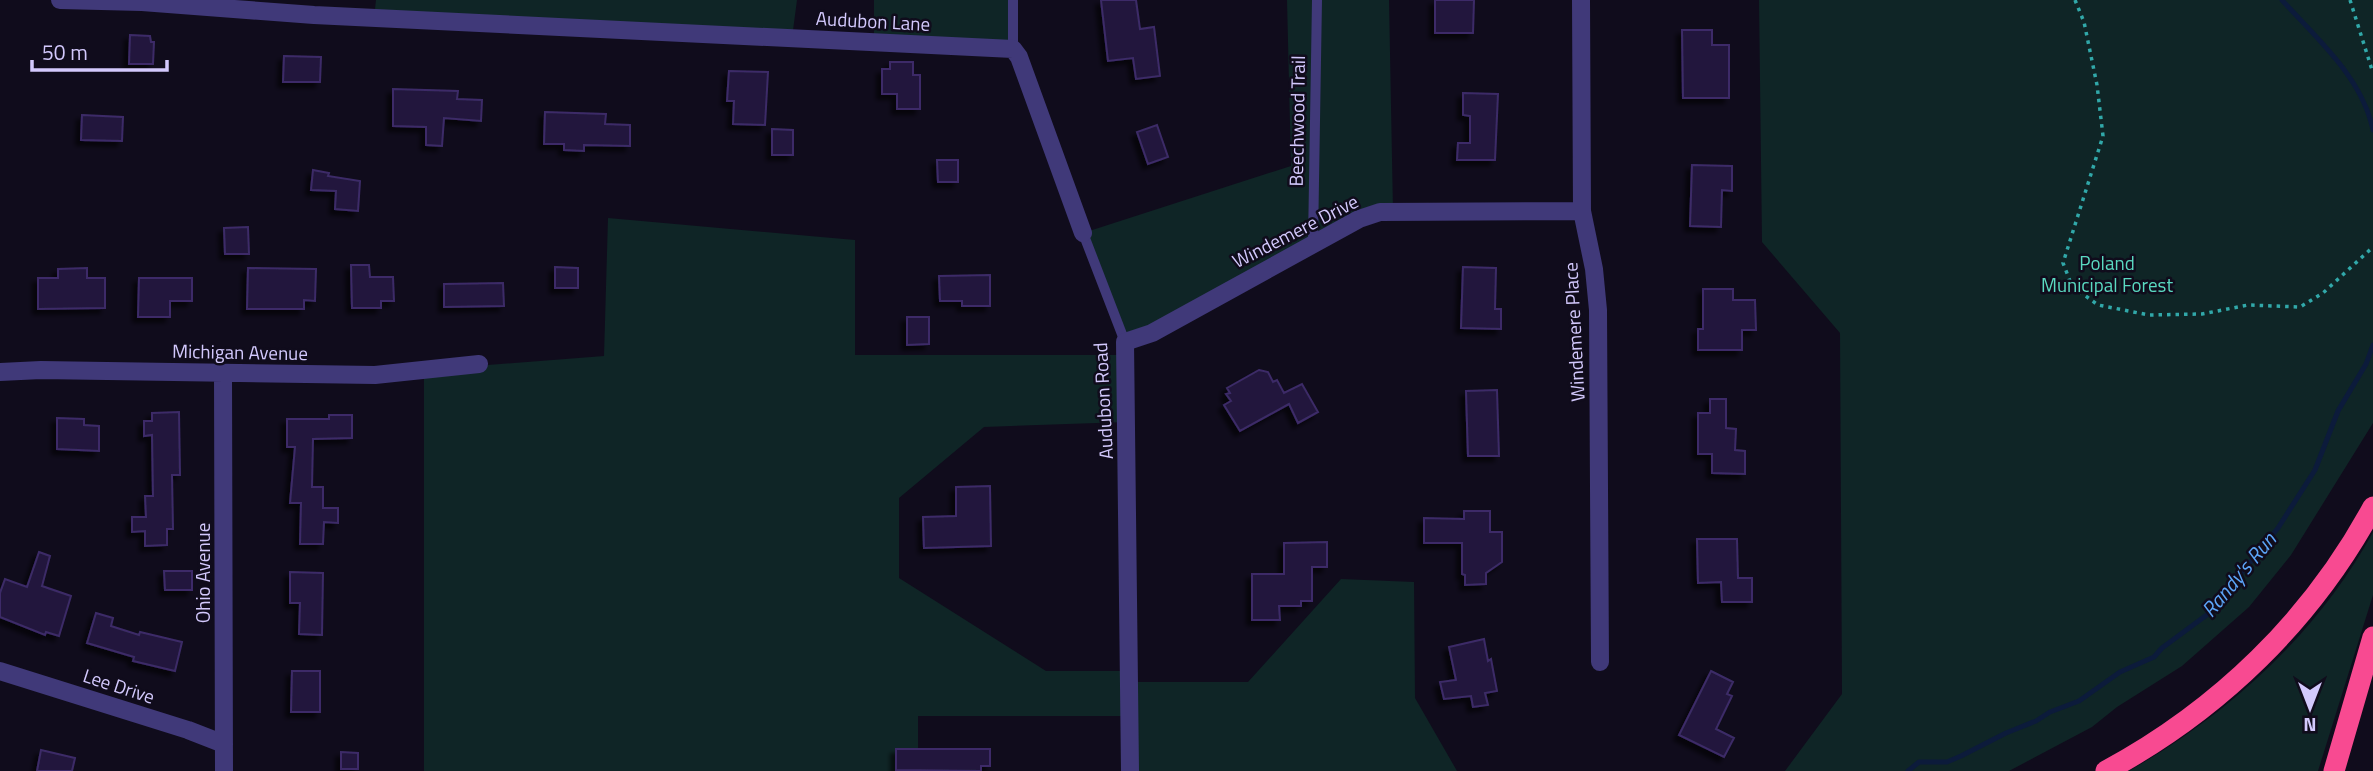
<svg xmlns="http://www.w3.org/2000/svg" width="2373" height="771" font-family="'Titillium Web',sans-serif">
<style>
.green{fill:#0f2526}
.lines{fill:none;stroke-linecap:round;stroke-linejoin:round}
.stream{stroke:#0c1b3b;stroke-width:5}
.building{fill:#22193c;stroke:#3c2c67;stroke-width:2;filter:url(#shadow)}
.path{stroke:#31a8a9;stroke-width:3.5;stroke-dasharray:3.5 5;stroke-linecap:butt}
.service{stroke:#403979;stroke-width:10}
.minor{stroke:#403979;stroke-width:18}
.motorway{stroke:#f84a91;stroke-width:21}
.labels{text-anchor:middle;stroke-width:5;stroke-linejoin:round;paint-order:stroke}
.street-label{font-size:19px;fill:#d3c9fd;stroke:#100c1c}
.park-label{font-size:19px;fill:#5ad9c1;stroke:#100c1c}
.water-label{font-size:21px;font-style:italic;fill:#5ca5f8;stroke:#100c1c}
</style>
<defs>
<filter id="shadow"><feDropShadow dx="-5" dy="5" stdDeviation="2" flood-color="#0009"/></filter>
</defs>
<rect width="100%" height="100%" fill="#100c1c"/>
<path class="green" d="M376 0H797L792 38 374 18Z
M874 0H1013V49L874 42Z
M1287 0H1389L1393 211 1125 342 1083 233 1291 166Z
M1759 0H2373V423L2291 555 2249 607 2182 666 2117 707 2092 727 2009 771H1785L1842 694 1840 333 1762 242Z
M608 218 855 240V355H1125L1126 422 984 427 899 498V578L1046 671H1129L1130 682H1248L1341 579 1414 582 1415 698 1457 771H1130L1129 716H918V771H424V370L604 356Z
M2373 532V595L2318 771H2129C2229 714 2318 633 2373 532Z"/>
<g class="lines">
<path class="stream" d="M2282 0C2317 39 2362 77 2373 130
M1908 771 1919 762H1947L1961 756 2006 733 2036 721 2050 712 2079 701 2120 672 2154 657 2162 648 2208 614 2278 528 2315 470 2338 411 2366 364 2373 345"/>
</g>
<path class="building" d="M1101 0H1136L1140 29 1154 27 1160 76 1136 79 1133 58 1108 61Z
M1435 0H1474L1473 33H1435Z
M1682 30H1712V45H1729V98H1683Z
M130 35 150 36 151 42H154L153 64H129Z
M284 56 321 57 320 82H283Z
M890 62H913V75H920V109H897V94H882V69H890Z
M729 71 768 72 765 125 733 124 734 101H727Z
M393 89 458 91 457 99 482 100 481 121 444 118 442 146 426 145V127L393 126Z
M1463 93 1498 94 1495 160H1457L1458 143H1470V116L1463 115Z
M545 112 606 114 605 124 630 125V146L584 145V151L564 150V144H544Z
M82 115 123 117 122 141 81 140Z
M1157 125 1168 157 1148 164 1137 132Z
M772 129 793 130V155H772Z
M937 160H958V182H938Z
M1692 165 1732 166V191L1722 190 1721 227 1690 226Z
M313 170 329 173 328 176 360 181 358 211 335 209 336 191 311 190Z
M248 227 249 254H225L224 228Z
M351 265H369L370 277H393L394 301H381V308H352Z
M555 267 578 268V288H555Z
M1463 267 1496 268 1495 309H1501V329L1461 328Z
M87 268V278H105V308L38 309V278H58V269Z
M248 268 316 269 315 301 304 300V309H247Z
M990 275V306H962V301H940L939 276Z
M139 278H192V301H170V317H138Z
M503 283 504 306 444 307V284Z
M1703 289H1733V300H1755L1756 330H1742V350H1698V329H1703Z
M907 317H929V344L907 345Z
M1259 370 1268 372 1273 382 1277 380 1284 393 1302 384 1318 412 1298 423 1289 404 1240 431 1224 405 1231 401 1226 394 1230 393 1227 388Z
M1497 390 1499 456H1468L1466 391Z
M1710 399H1726V428L1736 429 1735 450 1745 451V474L1712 473V454H1698V413H1710Z
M179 412 180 475H172L173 529H167V545L145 546V531L132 532V517H146L145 496H153L152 435 144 436V421H152V413Z
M329 415H352V438L313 439 312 487H323V508H338V523L324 522 323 544H300L301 503H290L295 447H287V419H329Z
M57 418 84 419V425L99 426V451L57 449Z
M990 486 991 546 924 548 923 517 956 516V487Z
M1464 511H1490V532H1502V562L1486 573V584L1465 585V575L1462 574V543H1424V518L1464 519Z
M1697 539H1737L1738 578H1752V602H1722L1721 582 1698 583Z
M1327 542V567H1312V601H1301V606H1279L1280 620H1252V574H1284V543Z
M39 552 50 556 42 586 71 596 59 636 46 632 45 635 0 617V593L5 579 27 587Z
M164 571H192V590H165Z
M290 572 323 573 322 635 299 634 300 603H290Z
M96 613 113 618 111 626 139 635 140 632 182 642 175 671 133 661 134 657 87 643Z
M1484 639 1488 661 1491 659 1497 691 1485 693 1488 705 1473 707 1471 696 1444 699 1440 682 1456 680 1449 647Z
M292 671H320V712H291Z
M1711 671 1733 682 1727 694 1732 696 1716 729 1734 738 1724 757 1679 735Z
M896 749H990V766H981V771L896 770Z
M41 750 75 758 72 771H37Z
M341 752 358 753V769H341Z"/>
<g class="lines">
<path class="path" d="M2075 0 2084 22 2097 85 2103 136 2063 263 2072 286 2098 305 2149 315 2202 314 2248 305 2300 307 2323 293 2373 247
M2350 0 2373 73"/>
<path class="service" d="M1013 0V49
M1083 233 1125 342
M1313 242 1317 0"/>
<path class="minor" d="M60 0 142 2 314 15 1013 49 1019 57 1083 233
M1581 0 1582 211 1594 269 1598 310 1600 662
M0 372 41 370 375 375 479 364
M223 374 224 771
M0 671 188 730 224 744
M1130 771 1125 342 1152 333 1359 219 1380 212 1582 211"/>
<path class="motorway" d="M2106 771C2219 710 2312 620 2373 507
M2334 771 2373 637"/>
</g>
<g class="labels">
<g class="street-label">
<text transform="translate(873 21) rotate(3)" y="7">Audubon Lane</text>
<text transform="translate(1297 121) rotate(-89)" y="7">Beechwood Trail</text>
<text transform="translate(1295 231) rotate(-27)" y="7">Windemere Drive</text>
<text transform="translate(1574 332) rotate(-93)" y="7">Windemere Place</text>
<text transform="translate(240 352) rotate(1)" y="7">Michigan Avenue</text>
<text transform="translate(1103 401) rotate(-93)" y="7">Audubon Road</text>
<text transform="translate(203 573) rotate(-90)" y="7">Ohio Avenue</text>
<text transform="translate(119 686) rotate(18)" y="7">Lee Drive</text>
</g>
<g class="park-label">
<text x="2107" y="270">Poland<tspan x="2107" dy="22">Municipal Forest</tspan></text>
</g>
<g class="water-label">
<text transform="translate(2239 575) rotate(-50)" y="7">Randy's Run</text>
</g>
</g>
<g transform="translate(2310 708) rotate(180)" stroke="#100c1c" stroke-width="5" paint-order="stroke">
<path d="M0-5L12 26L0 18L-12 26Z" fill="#d3c9fd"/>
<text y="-10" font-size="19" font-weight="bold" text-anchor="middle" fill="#d3c9fd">N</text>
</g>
<path d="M32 60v10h135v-10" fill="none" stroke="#d3c9fd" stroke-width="3.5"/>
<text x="42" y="60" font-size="21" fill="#d3c9fd" stroke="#100c1c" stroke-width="5" paint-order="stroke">50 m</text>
</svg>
